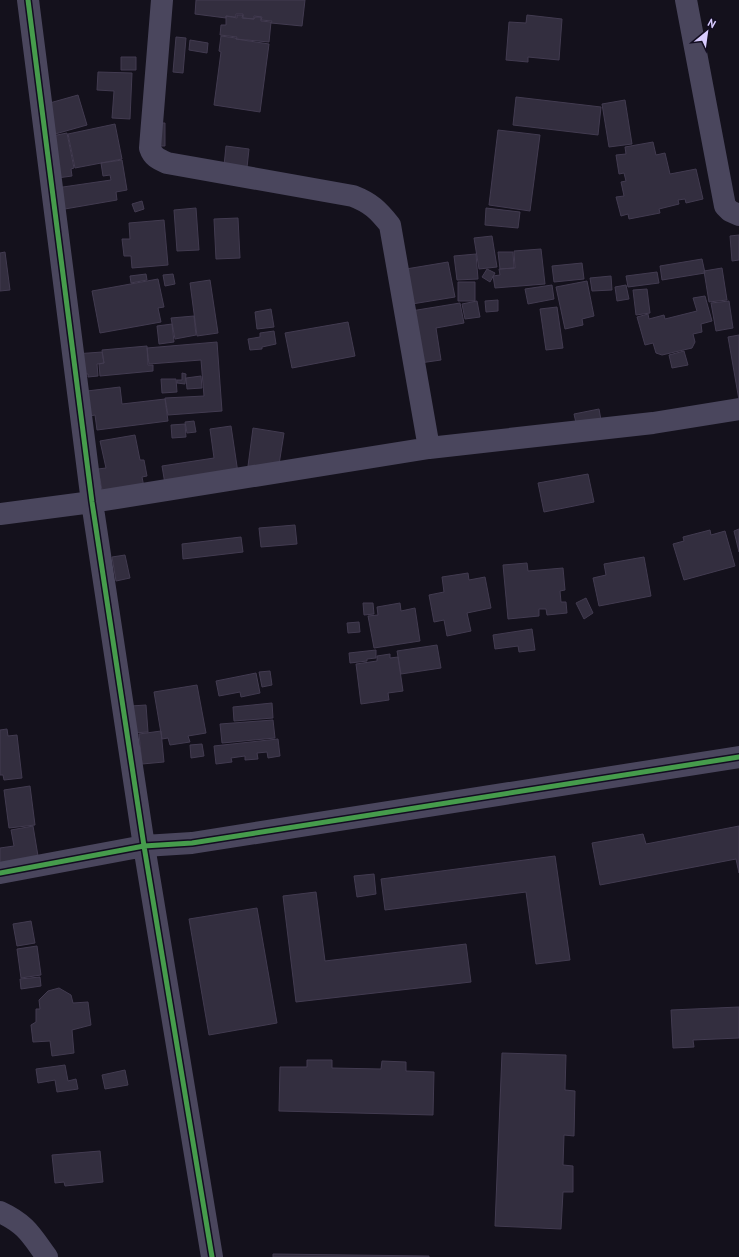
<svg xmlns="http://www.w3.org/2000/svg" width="739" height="1257" font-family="'PT Sans',sans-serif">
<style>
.building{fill:#332e3f;stroke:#423b50}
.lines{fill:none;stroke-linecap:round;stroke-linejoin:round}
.minor{stroke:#4a465d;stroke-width:22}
.cycleway-casing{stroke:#120d20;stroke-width:8}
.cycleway{stroke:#469c4c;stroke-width:5}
</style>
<rect width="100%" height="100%" fill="#14111c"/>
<path class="building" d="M196 0H305L302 26 271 23 272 21 261 20 262 17 254 16V19L243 18V14H236V17L226 16V18L195 14Z
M237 15H243L242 18 254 19 255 17H261V21L271 22 269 42 236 39 237 37 220 35 221 25H226V16L237 18Z
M527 15 562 19 559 60 528 57V62L506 60 509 22 526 23Z
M221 36 236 38V39L269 44 260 112 214 105 221 52 219 51Z
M176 37 186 38 183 73 173 72Z
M190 40 208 43 207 53 189 50Z
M121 57H136V70H121Z
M98 72 132 73 130 119 112 118 114 91 97 90Z
M78 95 87 125 48 136 39 106Z
M516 97 601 107 598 135 513 125Z
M625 100 632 144 609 147 602 104Z
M154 123H165V146H155Z
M115 124 122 159 75 168 68 134Z
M498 130 540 135 530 211 489 205Z
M67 133 74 168 71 169 72 176 50 179 42 138Z
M653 142 656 155 665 153 670 174 696 169 703 199 686 203 685 199 678 200 679 204 659 209 660 213 629 219 628 214 621 216 616 197 624 196 621 182 626 181 624 173 619 174 616 155 626 154 625 147Z
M226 146 249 149 245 186 224 166Z
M122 160 127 190 116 192 117 200 59 210 56 188 111 180 110 175 103 176 101 163Z
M142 201 144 209 135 212 132 204Z
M196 208 199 250 177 251 174 210Z
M486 208 520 212 518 228 485 225Z
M238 218 240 258 216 259 214 219Z
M164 220 168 265 132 268 131 256H124L122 239H130L129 223Z
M739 235V260L732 261 730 236Z
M492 236 497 267 479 269 474 238Z
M541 249 545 284 495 288 493 276 500 275 499 269 515 268 514 251Z
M5 252 10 290 0 291V253Z
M498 252H513L514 268 500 269Z
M476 254 478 279 457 280 454 256Z
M702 259 705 273 662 280 660 266Z
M448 262 455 297 412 304 406 269Z
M582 263 584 279 554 282 552 266Z
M722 268 727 300 709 302 704 271Z
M487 269 495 273 490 282 482 277Z
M657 272 659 283 628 287 626 276Z
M146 274 147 280 131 283 130 276Z
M173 274 175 284 165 286 163 275Z
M611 276 612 290 592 291 590 278Z
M158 279 164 307 158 308 161 322 100 333 92 291Z
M210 280 218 333 197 336 190 283Z
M587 281 594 316 582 319 583 325 565 329 556 287Z
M458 282H475V301H458Z
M552 285 554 299 528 304 525 289Z
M626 285 629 299 617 301 615 287Z
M647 289 650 313 636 315 633 290Z
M705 296 712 321 701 324 702 332 693 334 695 342 692 348 662 355 656 353 653 343 645 345 637 317 648 314 649 319 664 315 665 319 697 311 693 298Z
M498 300V311L486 312 485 301Z
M477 301 480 317 465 319 462 304Z
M729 301 733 328 716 331 711 303Z
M460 303 464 323 436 328 441 360 420 363 411 311Z
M557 307 563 348 546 350 540 309Z
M271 309 274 327 257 329 255 312Z
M194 316 196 335 175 339 171 318Z
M348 322 355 356 292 368 285 333Z
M172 324 174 342 159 344 157 326Z
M274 331 276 344 262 347V349L250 350 248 339 260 337V333Z
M739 335V400L728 337Z
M217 342 222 411 168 415 165 398 204 396 201 360 149 364 147 348Z
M147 346 148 365H153V371L100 376 99 364 104 363 102 350Z
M684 351 688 365 672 368 669 355Z
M102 352 104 363 97 364 98 376 88 377V374H82L75 354Z
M182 373 186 374 185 384 177 383V380H182Z
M201 376 202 388 187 389 186 378Z
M161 379H176L177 392 162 393Z
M120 387 122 404 165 399 168 421 97 430 95 415 90 416 87 391Z
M599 409 603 431 579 436 574 414Z
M194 421 196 432 187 433 185 422Z
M185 424 186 437 172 438 171 425Z
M231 426 238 473 165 484 162 466 214 458 210 429Z
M253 428 284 433 278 471 248 466Z
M135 435 140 460H144L147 476 142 477 144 487 103 495 98 469 106 468 100 441Z
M588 474 594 502 544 512 538 483Z
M295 525 297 544 261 547 259 528Z
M739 529V552L734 531Z
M710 530 711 535 725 531 735 566 684 580 673 544 684 541 683 537Z
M241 537 243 552 183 559 182 544Z
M125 555 130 578 116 581 112 557Z
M644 557 651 596 599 606 593 578 606 575 604 564Z
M527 563 528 571 563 568 565 590 560 591 561 602H566L567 613 547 615 546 609H539V616L508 619 503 565Z
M468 573 469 580 485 577 491 608 467 613 471 631 447 636 444 620 434 622 429 595 444 592 442 577Z
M586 598 593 613 584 619 576 603Z
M363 603H373L374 614 364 615Z
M400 603 401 611 415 608 420 641 374 648 368 616 378 615 377 607Z
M359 622 360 632 348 633 347 623Z
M532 629 535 650 519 652 518 646 495 649 493 635Z
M437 645 441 668 401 674 397 651Z
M376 650V658L367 659V661L350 663 349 653Z
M390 654V658L398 657 403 691 388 693 389 700 361 704 356 664 377 661V656Z
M270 671 272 685 262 687 259 672Z
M256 673 260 693 241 697 240 692 219 696 216 681Z
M197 685 206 733 188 736 190 742 170 745 168 738 162 739 154 692Z
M272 703 273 718 234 721 233 707Z
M146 705 148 732 132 733 131 706Z
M273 720 275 738 222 743 220 724Z
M7 729 8 736 17 735 22 778 4 780 3 775H0V730Z
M161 731 164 762 142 764 139 734Z
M278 739 280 756 268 758 267 752 257 753 258 759 245 760V756L231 758 232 762 216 764 214 746Z
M202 744 204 756 191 758 190 745Z
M30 786 35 825 9 828 4 790Z
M33 826 39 862 0 869V848L14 846 11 830Z
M739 826V873L736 859 600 885 592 843 643 834 646 844Z
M555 856 570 960 536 964 526 892 385 910 381 879Z
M374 874 376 894 357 897 354 876Z
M316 892 325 961 466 944 471 982 296 1002 283 896Z
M257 908 277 1023 209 1035 189 919Z
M31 921 35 943 17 946 13 924Z
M37 946 41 975 21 978 17 949Z
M40 977 41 986 21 989 20 979Z
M59 988 71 995 73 1003 88 1002 91 1025 72 1030 74 1053 52 1056 50 1041 33 1042 31 1025 36 1022V1009H40L39 1000 48 991Z
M739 1007V1038L693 1040 694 1047 673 1048 671 1010Z
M502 1053 566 1055 565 1090 575 1091 574 1136 564 1135 563 1165 573 1166V1192H563L561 1229 495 1226Z
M307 1060H332V1068L381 1069 382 1061 406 1062V1071L434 1072 433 1115 279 1111 280 1067H307Z
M65 1065 68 1081 76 1079 78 1089 57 1092 55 1080 38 1083 36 1069Z
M125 1070 128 1085 105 1089 102 1075Z
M100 1151 103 1182 65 1186 64 1182 55 1183 52 1155Z
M273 1254 429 1256V1257H273Z"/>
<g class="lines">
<path class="minor" d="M28 0 92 502 144 846 212 1257
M162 0 150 148C153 157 158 159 167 163L353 196C371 203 378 210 390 225L429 448
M686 0 725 206 730 211 739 215
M0 514 92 502 429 448 653 423 739 409
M0 873 144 846 192 843 739 757
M0 1212C26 1224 31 1235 47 1257"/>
<g class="cycleway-casing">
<path id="cycleway" d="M28 0 92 502 144 846 212 1257
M0 873 144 846 192 843 739 757"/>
</g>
<use href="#cycleway" class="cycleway"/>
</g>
<g transform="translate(707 32) rotate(29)" stroke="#120d20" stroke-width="3" paint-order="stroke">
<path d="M0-3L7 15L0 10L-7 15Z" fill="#d8ccff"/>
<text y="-6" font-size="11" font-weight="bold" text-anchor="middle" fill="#d8ccff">N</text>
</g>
</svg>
